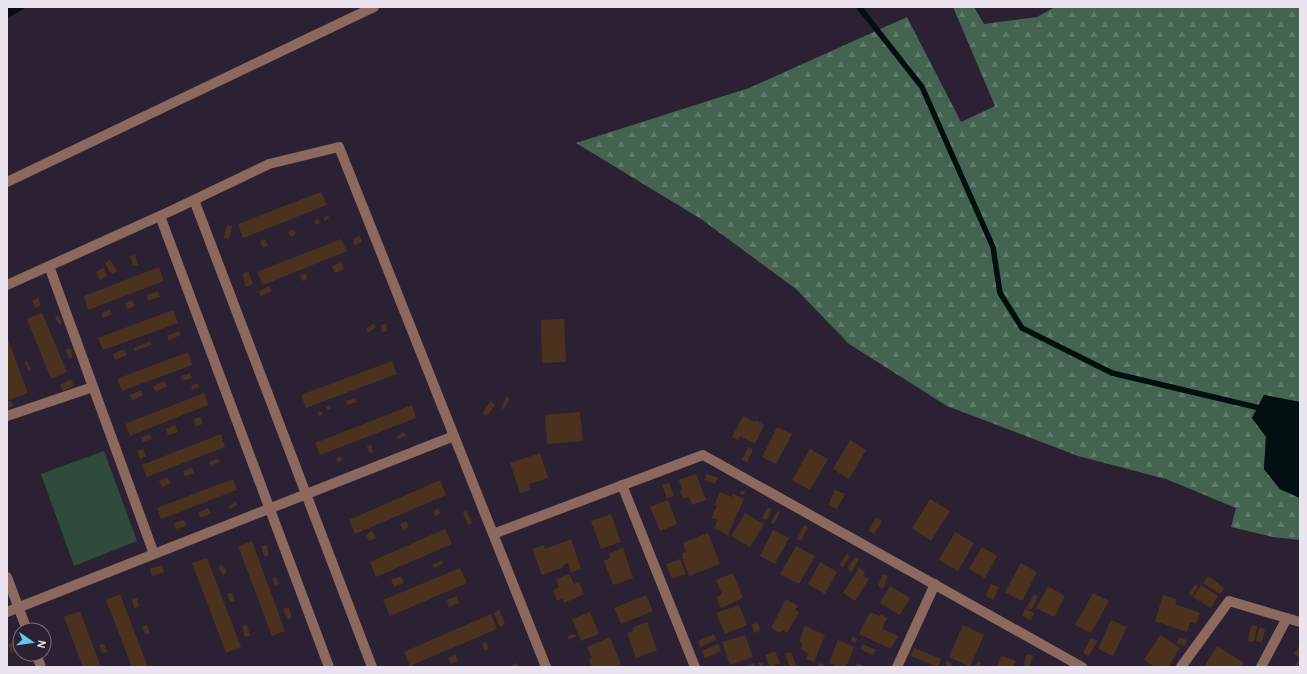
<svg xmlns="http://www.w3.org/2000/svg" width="1307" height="674" font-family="Overpass,sans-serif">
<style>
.green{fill:#2f4b3b}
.forest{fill:url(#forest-firs)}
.water{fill:#000f10}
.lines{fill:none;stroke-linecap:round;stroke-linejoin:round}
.stream{stroke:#000f10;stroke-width:5.5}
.building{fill:#4b321f}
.minor{stroke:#8c695f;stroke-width:10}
</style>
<defs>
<pattern id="forest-firs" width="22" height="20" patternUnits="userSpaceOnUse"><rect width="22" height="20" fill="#446451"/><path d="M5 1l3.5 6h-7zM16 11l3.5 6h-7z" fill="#5f7a6a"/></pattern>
</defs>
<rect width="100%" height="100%" fill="#2c2132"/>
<path class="green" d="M104 451 137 541 74 566 41 474Z"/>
<path class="forest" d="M953 7H974L984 24 1037 17 1055 7H1300V402L1264 395 1252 418 1266 436 1264 469 1280 489 1300 498V540L1273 537 1231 527 1236 508 1166 479 1078 456 947 406 849 344 796 289 701 219 576 143 749 88 907 17 961 122 995 106Z"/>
<path class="water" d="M7 7H27L7 18Z
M1264 395 1300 402V498L1280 489 1264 469 1266 437 1252 418Z"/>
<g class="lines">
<path class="stream" d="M859 7 922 87 993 247 1000 293 1022 328 1112 373 1264 409"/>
</g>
<path class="building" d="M321 192 327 205 243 238 238 224Z
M328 215 329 218 325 221 323 218Z
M318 219 320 223 316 225 314 222Z
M227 225 232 226 229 239 224 238Z
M293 229 296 234 291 237 288 232Z
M360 236 362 242 354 245 353 239Z
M265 239 268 246 263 248 260 241Z
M341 239 347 251 263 285 257 272Z
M135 255 138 265 133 266 130 256Z
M110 260 117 271 111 274 105 263Z
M341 262 344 269 335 273 332 266Z
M159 267 164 281 88 310 84 296Z
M103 268 107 276 100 280 96 272Z
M248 271 253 284 246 287 242 274Z
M306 273 307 279 302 281 300 275Z
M269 286 272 291 261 296 259 291Z
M158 291 160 297 148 301 147 295Z
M38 298 41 305 35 308 32 301Z
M132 300 135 306 127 309 125 303Z
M110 309 112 314 103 318 101 313Z
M173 310 178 323 103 350 98 338Z
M42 313 67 372 51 379 27 319Z
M58 315 62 323 59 325 55 317Z
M564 319 566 362 542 363 541 320Z
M373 324 376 327 368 333 366 329Z
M386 324 387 331 382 332 381 325Z
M179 331 181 335 169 340 167 336Z
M7 337 28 393 9 400 7 395Z
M150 341 152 345 135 351 134 348Z
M70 348 73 357 69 359 65 350Z
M124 349 127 355 115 360 113 354Z
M188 352 192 365 122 391 117 379Z
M27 361 31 370 28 371 25 362Z
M392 361 397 374 306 408 301 395Z
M190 373 192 378 182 381 181 376Z
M71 379 74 386 63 391 60 385Z
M164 381 167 386 156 392 153 387Z
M198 383 199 387 192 390 191 386Z
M141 390 143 395 132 401 130 395Z
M204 393 208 405 130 436 125 424Z
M507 396 510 398 504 409 501 408Z
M355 398 357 402 348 405 346 401Z
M11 401 13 406 7 408V402Z
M491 401 495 405 487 416 482 413Z
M330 405 331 408 327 410 326 407Z
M412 405 416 418 320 455 315 443Z
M321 411 323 414 319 416 317 413Z
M580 412 583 441 547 444 545 415Z
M743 416 755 422 756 420 764 425 755 444 740 436 738 440 732 437Z
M201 417 203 424 196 426 194 419Z
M175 425 178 432 168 435 166 429Z
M777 427 792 434 776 464 762 457Z
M404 432 406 436 398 439 397 436Z
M150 434 152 439 143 442 141 437Z
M221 434 225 447 147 477 142 465Z
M850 440 866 450 849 479 833 469Z
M371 445 373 452 369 453 367 446Z
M748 447 753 449 747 462 742 460Z
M143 449 146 457 140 459 137 451Z
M810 449 828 459 810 490 792 480Z
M540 453 548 478 529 484 531 490 520 493 510 463Z
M340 456 343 460 338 463 336 459Z
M218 458 220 462 211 466 209 462Z
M192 468 194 473 185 476 183 471Z
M696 474 706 500 692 505 689 497 683 499 680 491 682 490 679 480Z
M707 474 718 478 715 484 704 480Z
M167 477 171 483 162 487 159 481Z
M233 479 237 490 161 519 157 508Z
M440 480 446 495 355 534 349 520Z
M669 483 674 496 667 498 662 485Z
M741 490 745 491 744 495 740 494Z
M835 490 845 494 837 509 828 505Z
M720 492 732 497 733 494 744 499 728 535 714 528 718 520 711 518 717 506 714 505Z
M930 499 950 511 931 541 912 528Z
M668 500 677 524 660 531 650 507Z
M236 502 237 505 230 509 228 506Z
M768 507 772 509 767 520 762 518Z
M208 508 211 513 201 518 198 513Z
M438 508 440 513 435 516 433 511Z
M467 511 472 523 468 525 463 512Z
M777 511 780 512 774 524 771 523Z
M745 513 764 524 750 547 731 536Z
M611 514 621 542 601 549 591 521Z
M876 518 882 521 874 534 869 530Z
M184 520 186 526 176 529 174 523Z
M406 521 409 527 403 530 400 524Z
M804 525 808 527 801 541 797 539Z
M445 529 452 544 376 577 370 562Z
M773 530 789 538 775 564 760 556Z
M372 531 376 538 369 541 366 535Z
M955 532 974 543 958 571 939 560Z
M708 533 720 564 689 576 682 557 683 556 682 553 686 552 683 543Z
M571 539 581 569 571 572 568 563 563 565 564 567 542 575 532 549 544 545 545 549Z
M252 541 285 631 272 636 238 546Z
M266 545 269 555 264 557 261 546Z
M796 546 815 556 799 584 780 574Z
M982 547 997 556 985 578 969 569Z
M623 548 633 578 613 585 604 561 610 558 609 553Z
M847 554 850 556 843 567 839 565Z
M855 557 859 559 852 572 847 569Z
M207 558 241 647 226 653 192 563Z
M680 559 686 574 672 579 666 564Z
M442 560 443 564 434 568 432 565Z
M820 562 837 572 825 594 808 584Z
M1021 563 1037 572 1022 601 1005 592Z
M222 564 227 572 223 575 218 567Z
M162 565 164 572 152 576 150 569Z
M460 568 467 583 390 616 383 600Z
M859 568 865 572 863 576 869 579 855 601 843 593Z
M733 573 743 598 721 608 716 597 722 594 716 580Z
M569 574 574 584 579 582 584 594 564 603 563 598 557 601 553 590 559 587 556 579Z
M883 574 888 576 883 589 878 586Z
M401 576 404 583 394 587 391 580Z
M1208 576 1224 588 1220 594 1203 583Z
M276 577 279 584 275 586 272 579Z
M991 584 999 587 993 600 986 596Z
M1195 584 1198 587 1192 596 1189 594Z
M1201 585 1218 596 1211 608 1193 597Z
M890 586 910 598 900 615 880 603Z
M1048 586 1065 596 1054 617 1036 608Z
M232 593 235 601 230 602 227 594Z
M1093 593 1109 601 1091 633 1075 625Z
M120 594 148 667H132L106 600Z
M1034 594 1038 597 1031 610 1026 608Z
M646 595 653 611 621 624 614 608Z
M1163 595 1177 599 1175 604 1200 613 1196 624 1190 622 1187 632 1155 621Z
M457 596 459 603 449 607 447 600Z
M137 598 139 607 134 608 132 599Z
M786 599 798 606 795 610 799 612 787 633 782 630 780 633 771 628Z
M739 605 747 625 725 634 716 613Z
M289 607 292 618 287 620 283 609Z
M1025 609 1034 613 1031 620 1022 616Z
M499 610 505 624 500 627 494 613Z
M80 611 101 667H83L64 617Z
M590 612 599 634 581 641 572 619Z
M870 612 880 616 881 614 887 618 882 629 898 636 891 649 859 634Z
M491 614 497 629 410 666 404 652Z
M1111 620 1127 627 1113 656 1098 649Z
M647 622 657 650 636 658 627 633 633 631 632 628Z
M758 623 760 631 754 633 752 624Z
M147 625 150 633 145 635 142 627Z
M247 625 250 636 245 637 242 626Z
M963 625 984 635 970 667 949 657Z
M1251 625 1257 626 1254 642 1248 641Z
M805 626 825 635 814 662 806 659 809 653 800 649 803 643 799 641Z
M1259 628 1265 629 1262 643 1256 641Z
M575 634 576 637 568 639V636Z
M714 634 716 640 700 647 698 641Z
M745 635 753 657 730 665 722 642Z
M1160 635 1180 648 1168 667H1155L1144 660Z
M610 637 621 664 613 667H592L589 659 592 658 587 647Z
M852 637 857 638 856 643 851 641Z
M1179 637 1187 640 1185 646 1177 643Z
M1091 638 1097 641 1089 656 1083 653Z
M838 640 854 647 846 667H839L829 663Z
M14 642 17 651 11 653 8 644Z
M486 642 489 649 485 651 482 644Z
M104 644 107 652 102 653 99 645Z
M718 644 721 651 705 658 702 651Z
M863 644 876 650 873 655 860 649Z
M1300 644V667H1294L1300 658 1294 654Z
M1217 646 1244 663 1242 667H1204Z
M914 648 941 659 938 667 911 656Z
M775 651 780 663 770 667 765 655Z
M791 652 797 667H790L785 654Z
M455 654 458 661 451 664 448 658Z
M1027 654 1033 656 1029 667H1023Z
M1001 656 1016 661 1014 667H997Z
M946 661 952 663 951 667H945Z
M978 661 981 663 979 667H975Z
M762 662 764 667H760L758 663Z
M517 663 519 667H508Z
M754 663 755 667H744Z
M819 663 825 665 824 667H817Z
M857 663 866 667H855Z"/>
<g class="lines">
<path class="minor" d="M7 182 374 7
M194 200 372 667
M160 216 329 667
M49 266 154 554
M7 285 173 210 269 164 339 147 546 667
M7 416 93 387
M622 485 695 667
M493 534 703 455 1082 667
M7 577 27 630
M7 612 454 436
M36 654 41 667
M897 667 935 584
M1181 667 1229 601 1300 622
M1261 667 1287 618"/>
</g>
<rect width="1307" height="674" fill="none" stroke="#ebe3ef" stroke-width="16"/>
<g transform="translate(32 642) rotate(103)"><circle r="19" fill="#2c2132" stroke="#786f7e"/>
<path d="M0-3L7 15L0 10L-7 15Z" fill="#64c5ee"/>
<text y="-6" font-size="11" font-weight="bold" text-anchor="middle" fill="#ebe3ef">N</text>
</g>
</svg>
